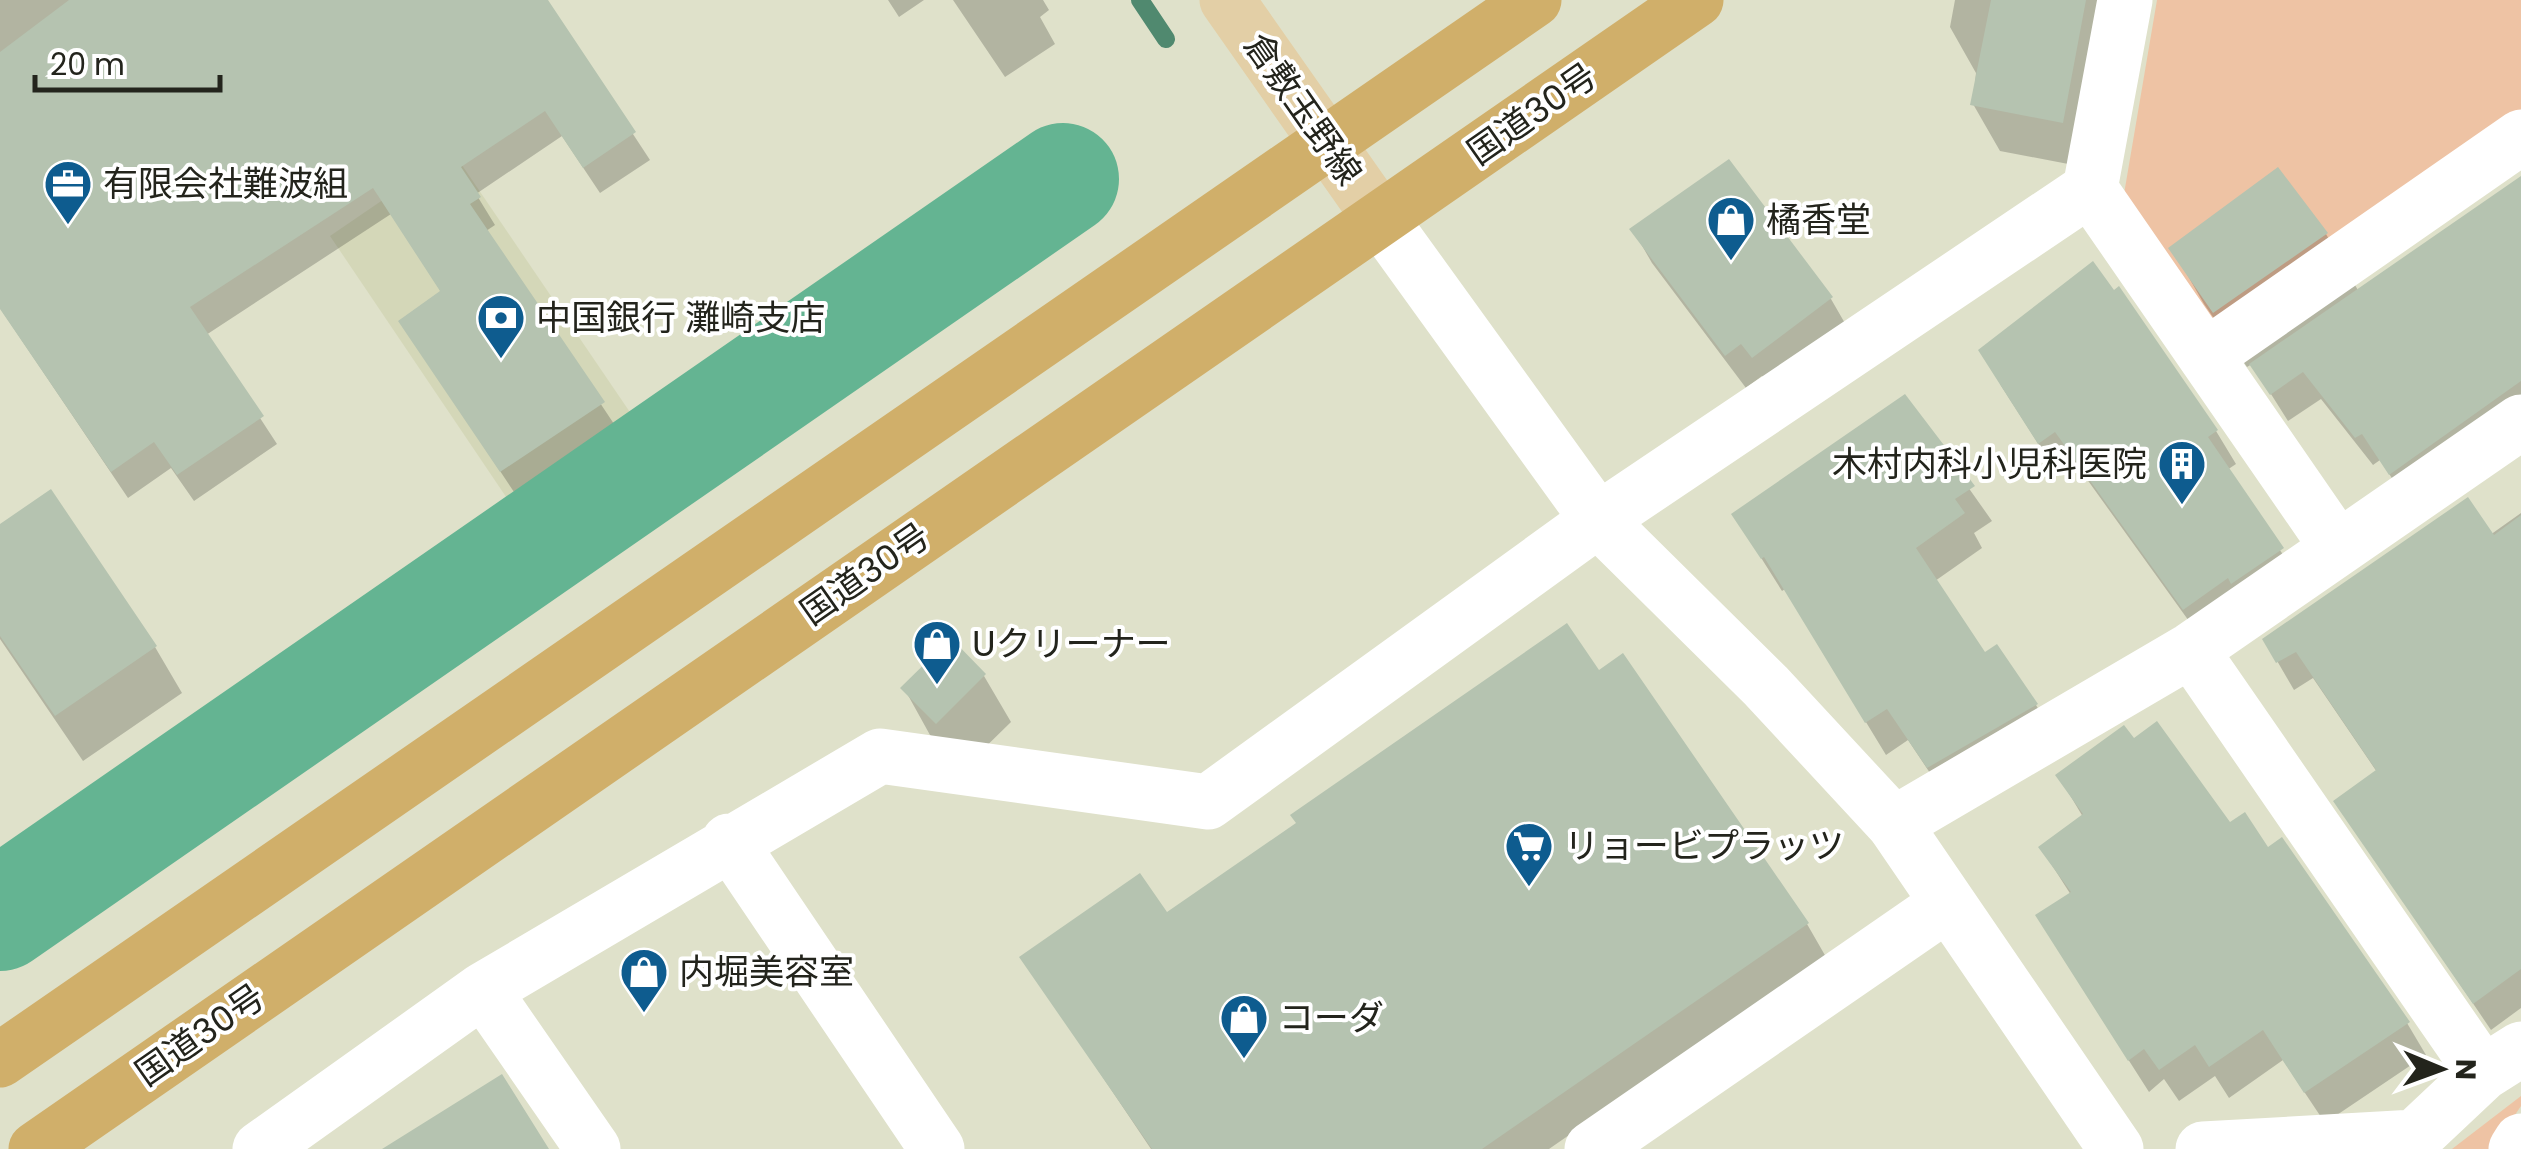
<svg xmlns="http://www.w3.org/2000/svg" width="2521" height="1149" font-family="Poppins,'Noto Sans JP',sans-serif">
<style>
.built{fill:#d4d7b8}
.green{fill:#eec3a4}
.shadow{fill:#0003}
.lines{fill:none;stroke-linecap:round;stroke-linejoin:round}
.stream{stroke:#50896f;stroke-width:18}
.river{stroke:#64b492;stroke-width:112}
.building{fill:#b5c3b0}
.street{stroke:#fff;stroke-width:55}
.secondary{stroke:#fff;stroke-width:55}
.primary{stroke:#e3cfa6;stroke-width:55}
.highway{stroke:#d0af6a;stroke-width:55}
.labels{text-anchor:middle;stroke-width:8;stroke-linejoin:round;paint-order:stroke}
.street-label{font-size:35px;fill:#23241c;stroke:#fff}
.poi-label{font-size:35px;fill:#23241c;stroke:#fff;text-anchor:start}
</style>
<rect width="100%" height="100%" fill="#dfe1ca"/>
<path class="built" d="M453 152 655 449 531 534 330 236Z"/>
<path class="green" d="M2157 0H2521V113L2211 329 2124 194Z
M2521 1096V1106L2492 1149H2452Z"/>
<path class="shadow" d="M0 0H545L650 160 600 193 562 136 476 194 495 225 486 231 618 430 518 498 401 322 442 293 391 214 206 335 277 444 194 501 171 468 128 498 0 308Z
M888 0H924L899 17Z
M953 0H1043L1049 10 1040 17 1055 44 1005 77Z
M1955 0H2121L2089 168 2000 151 1973 104 1976 73 1950 27Z
M2278 171 2326 234 2359 292 2521 182V421L2407 501 2380 460 2373 465 2321 399 2288 421 2252 364 2247 367 2204 304 2172 248Z
M1633 230 1831 299 1850 332 1773 390 1762 376 1746 388 1652 263Z
M2118 290 2216 431 2236 464 2227 470 2301 582 2204 642 2076 464 2059 476 2000 384Z
M1905 398 1992 521 1974 533 1982 548 1935 581 1985 655 2036 705 2055 738 1948 800 1908 740 1886 755 1785 589 1782 591 1734 515Z
M2521 513V1008L2491 1030 2336 801 2377 772 2313 678 2294 690 2265 640 2490 535Z
M0 527 155 647 182 693 83 761 0 639Z
M1598 674 1807 924 1826 957 1549 1149H1151L1022 957 1166 916Z
M984 676 1011 722 964 768 930 735 904 688Z
M2058 775 2229 825 2267 851 2407 1023 2426 1055 2325 1123 2283 1060 2229 1098 2215 1076 2179 1101 2164 1079 2149 1092 2057 948 2071 895 2041 848 2083 817Z"/>
<g class="lines">
<path class="stream" d="M1140 0 1166 39"/>
<path class="river" d="M0 915 1063 179"/>
</g>
<path class="building" d="M69 0H548L636 132 583 168 545 111 461 167 481 197 470 204 605 402 500 472 398 321 440 291 373 188 190 307 264 416 177 475 154 442 111 472 0 309V52Z
M1991 0H2086L2063 123 1970 105Z
M1729 159 1833 297 1752 358 1741 344 1725 356 1629 229Z
M2278 167 2328 233 2213 313 2168 248Z
M2521 176V381L2389 475 2362 434 2355 438 2303 372 2270 395 2249 364Z
M2093 261 2114 290 2119 286 2218 430 2208 437 2284 548 2231 584 2228 578 2183 610 2055 432 2038 444 1978 350Z
M1905 394 1975 486 1955 499 1965 513 1916 548 1985 652 1997 644 2038 704 1927 768 1887 709 1865 723 1764 557 1761 559 1731 514Z
M51 489 157 646 55 716 0 636V524Z
M2468 497 2494 535 2521 515V969L2473 1004 2333 801 2376 770 2296 652 2276 663 2262 639Z
M1567 623 1599 670 1623 653 1809 923 1482 1149H1152L1019 957 1140 873 1167 912 1296 823 1290 815Z
M951 638 986 674 936 724 900 688Z
M2157 721 2230 822 2245 812 2268 847 2282 837 2410 1022 2304 1093 2263 1030 2209 1067 2195 1045 2159 1070 2144 1049 2128 1061 2035 915 2071 892 2038 847 2083 814 2055 775 2124 725 2134 738Z
M502 1074 549 1149H382Z"/>
<g class="lines">
<path class="street" d="M2090 189 2338 548
M2206 356 2521 137
M2191 650 2483 1073
M1894 824 2191 650 2521 422
M729 841 937 1149
M483 990 593 1149
M260 1149 483 990 880 756 1208 802 1598 520 2090 189 2125 0
M1592 1149 1947 904
M2203 1149 2415 1137 2483 1073 2521 1049
M2516 1149 2521 1141"/>
<path class="secondary" d="M1380 218 1598 520 1766 686 1894 824 2116 1149"/>
<path class="primary" d="M1227 0 1380 218"/>
<path class="highway" d="M0 1060 1534 0
M36 1149 1696 0"/>
</g>
<defs>
<g id="office-pin" transform="scale(2.5)"><path d="M0 17L-7.5 6A9.5 9.5 0 1 1 7.5 6Z" fill="#0e5c8f" stroke="#fff"/><path d="M-6-3h4V-5.5h4V-3h4V5H-6ZM-1-4.5V-3h2v-1.5ZM-6 0V1H6V0Z" fill="#fff"/></g>
<g id="shop-pin" transform="scale(2.5)"><path d="M0 17L-7.5 6A9.5 9.5 0 1 1 7.5 6Z" fill="#0e5c8f" stroke="#fff"/><path d="M-5-2.5h2.3a2.7 3.5 0 0 1 5.4 0H5L5.5 6h-11ZM-1.5-2.5h3a1.5 2.3 0 0 0-3 0Z" fill="#fff"/></g>
<g id="bank-pin" transform="scale(2.5)"><path d="M0 17L-7.5 6A9.5 9.5 0 1 1 7.5 6Z" fill="#0e5c8f" stroke="#fff"/><path d="M-6-4H6V4H-6ZM0-2.3a2.3 2.3 0 1 0 0 4.6a2.3 2.3 0 1 0 0-4.6Z" fill="#fff"/></g>
<g id="building-pin" transform="scale(2.5)"><path d="M0 17L-7.5 6A9.5 9.5 0 1 1 7.5 6Z" fill="#0e5c8f" stroke="#fff"/><path d="M-4-6H4V6H1V3H-1V6H-4ZM-2.5-4.3h1.7v1.8h-1.7ZM.8-4.3h1.7v1.8H.8ZM-2.5-1h1.7V.8h-1.7ZM.8-1h1.7V.8H.8Z" fill="#fff"/></g>
<g id="supermarket-pin" transform="scale(2.5)"><path d="M0 17L-7.5 6A9.5 9.5 0 1 1 7.5 6Z" fill="#0e5c8f" stroke="#fff"/><path d="M-6-5.5h2.5l.6 2H6L4.5 2H-2.5L-4.4-4H-6ZM-1.5 3.2a1.3 1.3 0 1 0 .1 0ZM3 3.2a1.3 1.3 0 1 0 .1 0Z" fill="#fff"/></g>
</defs>
<g fill-rule="evenodd">
<use href="#office-pin" x="68" y="184"/>
<use href="#shop-pin" x="1731" y="220"/>
<use href="#bank-pin" x="501" y="318"/>
<use href="#building-pin" x="2182" y="464"/>
<use href="#shop-pin" x="937" y="644"/>
<use href="#supermarket-pin" x="1529" y="846"/>
<use href="#shop-pin" x="644" y="972"/>
<use href="#shop-pin" x="1244" y="1018"/>
</g>
<g class="labels">
<g class="street-label">
<text transform="translate(1303 109) rotate(55)" y="12">倉敷玉野線</text>
<text transform="translate(1532 114) rotate(-35)" y="12">国道30号</text>
<text transform="translate(865 574) rotate(-35)" y="12">国道30号</text>
<text transform="translate(200 1035) rotate(-35)" y="12">国道30号</text>
</g>
<g class="poi-label">
<text x="103" y="196">有限会社難波組</text>
<text x="1766" y="232">橘香堂</text>
<text x="536" y="330">中国銀行 灘崎支店</text>
<text x="2147" y="476" text-anchor="end">木村内科小児科医院</text>
<text x="972" y="656">Uクリーナー</text>
<text x="1564" y="858">リョービプラッツ</text>
<text x="679" y="984">内堀美容室</text>
<text x="1279" y="1030">コーダ</text>
</g>
</g>
<g transform="translate(2441 1069) rotate(91)" stroke="#ffffff" stroke-width="8" paint-order="stroke">
<path d="M0-8L18 38L0 25L-18 38Z" fill="#23241c"/>
<text y="-15" font-size="28" font-weight="bold" text-anchor="middle" fill="#23241c">N</text>
</g>
<path d="M35 75v15h185v-15" fill="none" stroke="#23241c" stroke-width="5"/>
<text x="50" y="75" font-size="30" fill="#23241c" stroke="#ffffff" stroke-width="8" paint-order="stroke">20 m</text>
</svg>
